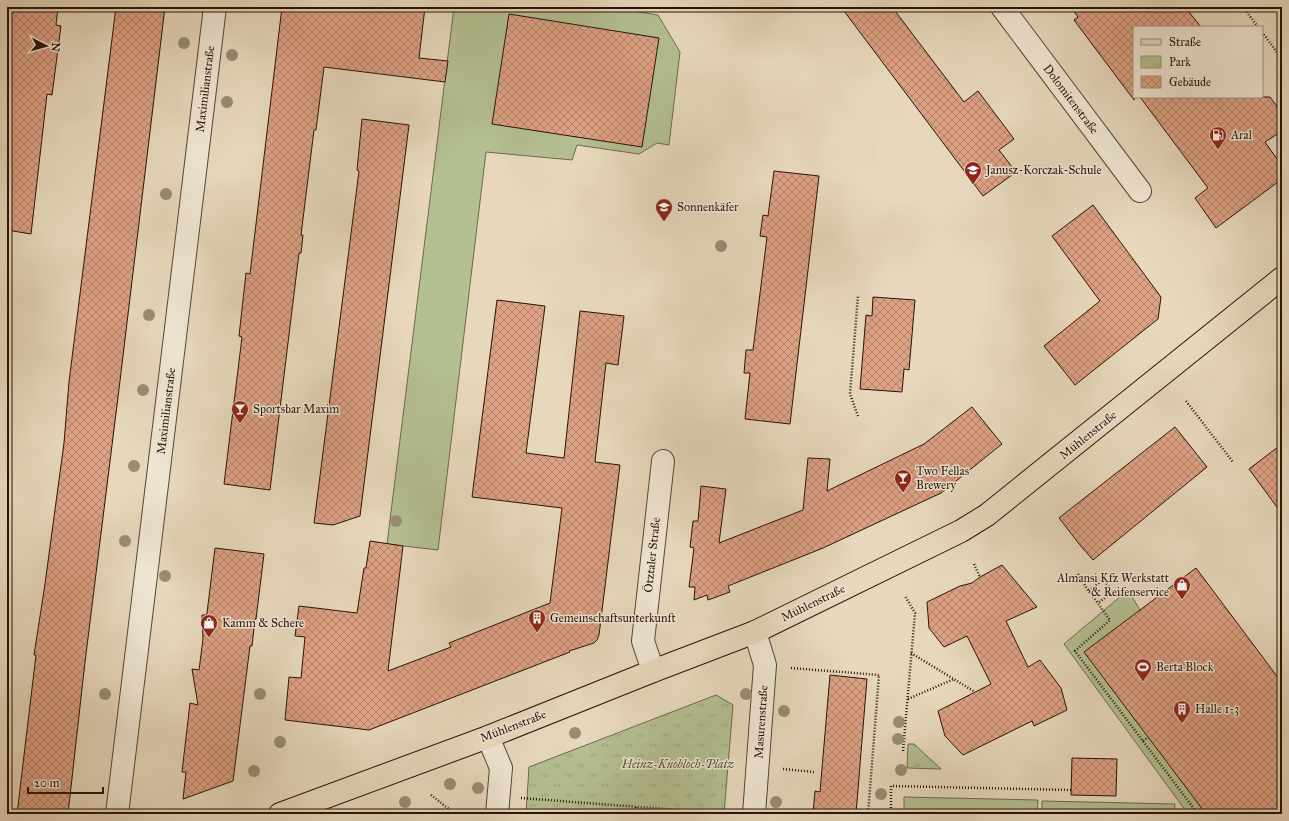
<svg xmlns="http://www.w3.org/2000/svg" width="1289" height="821" font-family="'IM FELL Great Primer',serif">
<style>
.park{fill:url(#park-tufts);stroke:#6e694c}
.garden{fill:#b4bf92;stroke:#6e694c}
.building{fill:url(#building-cross-hatch);stroke:#271307}
.lines{fill:none;stroke-linecap:round;stroke-linejoin:round}
.street-casing{stroke:#574434;stroke-width:24}
.primary-casing{stroke:#271307;stroke-width:24}
.path{stroke:#271307;stroke-width:2.5;stroke-dasharray:1 2;stroke-linecap:butt}
.street{stroke:#efe6d4;stroke-width:22}
.primary{stroke:#e7d8bd;stroke-width:22}
.tree{fill:#988d74}
.labels{text-anchor:middle;stroke-width:3;stroke-linejoin:round;paint-order:stroke}
.street-label{font-size:12px;fill:#271307;stroke:#efe6d4}
.poi-label{font-size:12px;fill:#271307;stroke:#efe6d4;text-anchor:start}
.park-label{font-size:12px;font-style:italic;fill:#584f38;stroke:#efe6d4}
</style>
<defs>
<pattern id="park-tufts" width="24" height="20" patternUnits="userSpaceOnUse"><rect width="24" height="20" fill="#b4bf92"/><path d="M3 7l-1-3M5 7V3M7 7l1-3M15 17l-1-3M17 17v-4M19 17l1-3" fill="none" stroke="#9ba37c"/></pattern>
<pattern id="building-cross-hatch" width="8" height="8" patternUnits="userSpaceOnUse"><rect width="8" height="8" fill="#dda184"/><path d="M0 0l8 8M0 8l8-8" fill="none" stroke="#b3826a"/></pattern>
</defs>
<rect width="100%" height="100%" fill="#e7d8bd"/>
<filter id="stains"><feTurbulence type="fractalNoise" baseFrequency=".005" numOctaves="4"/><feColorMatrix values="0 0 0 0 .2 0 0 0 0 .09 0 0 0 0 .02 0 0 0 .5 -.17"/></filter>
<radialGradient id="worn" r=".72"><stop offset=".6" stop-color="#630" stop-opacity="0"/><stop offset="1" stop-color="#630" stop-opacity=".3"/></radialGradient>
<path class="park" d="M716 695 733 705 724 814H526L529 767Z
M908 744H914L941 769 907 768Z"/>
<path class="garden" d="M454 7H607L658 15 680 52 669 145 657 143 639 154 577 145 572 160 486 152 438 550 387 544Z
M1128 590 1140 610 1282 814H1188L1064 644Z
M904 797 1038 800 1037 814H904Z
M1042 801 1175 804 1174 814H1042Z"/>
<path class="building" d="M11 7H58L56 25 61 26 52 95 47 94 31 234 7 230V38Z
M116 7H165L119 389 85 662 68 814H17L36 655H34L45 584 64 443 69 382 78 310Z
M282 7H425L419 58 448 61 445 82 324 67 316 130H314L301 235H303L301 253H299L270 490 224 484 242 337 239 336 246 273 250 274Z
M841 7H892L964 102 978 91 1014 139 999 150 1016 172 983 196Z
M1071 7H1185L1201 27H1134V100L1074 20 1078 17Z
M509 14 659 38 642 147 492 124Z
M1140 97H1270L1282 113V131L1265 142 1282 166V179L1216 228 1195 198 1208 188Z
M362 119 409 125 360 516 333 525 314 523 359 171 357 170Z
M774 171 819 176 790 424 745 419 750 373H744L746 350H753L767 237 760 236 763 215 768 216Z
M1093 205 1161 297 1158 319 1075 385 1044 346 1100 301 1052 236Z
M873 297 915 300 909 370 904 369 902 392 860 389 866 315 872 316Z
M497 300 545 306 526 453 564 458 580 311 624 316 618 365 606 363 595 462 620 465 599 635 597 640 594 643 569 651 570 652 369 730 285 720 289 677 301 678 305 637 295 636 299 606 357 613 364 568H366L370 541 403 546 388 671 451 647 449 643 550 603 562 508 472 497Z
M972 407 1002 444 941 493 823 548 728 586 730 592 708 600 707 595 694 600 695 587H689L694 548 690 547 693 521H698L701 486 726 489 719 543 803 510 808 458 830 459 827 491 924 444Z
M1175 427 1207 467 1093 560 1080 545 1059 518Z
M1282 444V514L1249 469Z
M215 548 264 554 256 619H255L252 646H250L233 781 183 799 186 772H182L190 703 198 705 192 669 199 670 203 639 202 615H206L207 613Z
M1002 565 1037 607 1006 621 1028 667 1040 660 1061 688 1067 710 1034 726 1032 721 963 755 945 736 938 711 991 684 967 636 944 647 929 628 927 602 960 586 972 583 980 577Z
M1196 568 1282 683V814H1206L1084 652Z
M830 675 867 679 856 814H813L815 791 820 792Z
M1072 758 1117 759 1116 796 1071 795Z"/>
<g class="lines">
<g class="street-casing">
<path id="street" d="M1002 7 1140 191
M653 671 643 641 663 461
M488 737 501 768 497 814
M117 814 215 7
M754 814 765 665 755 632"/>
</g>
<g class="primary-casing">
<path id="primary" d="M280 814 488 737 653 671 755 632 961 531 987 515 1282 278"/>
</g>
<path class="path" d="M1243 7 1258 27
M1262 32 1282 59
M1186 401 1233 462
M858 416 850 394 858 296
M974 564 980 577
M1078 574 1086 587 1110 620 1075 651 1198 814
M1089 591 1103 579 1113 592 1098 603
M911 653 975 692
M791 668 879 675 868 814
M908 699 954 679
M1143 741 1148 737
M903 751 915 613 905 596
M783 769 814 772
M431 795 455 814
M521 798 730 814
M635 814 636 807
M891 814V786L1071 790"/>
<use href="#street" class="street"/>
<use href="#primary" class="primary"/>
</g>
<g class="tree">
<circle cx="184" cy="43" r="6"/>
<circle cx="232" cy="55" r="6"/>
<circle cx="227" cy="102" r="6"/>
<circle cx="166" cy="194" r="6"/>
<circle cx="721" cy="246" r="6"/>
<circle cx="149" cy="315" r="6"/>
<circle cx="143" cy="390" r="6"/>
<circle cx="134" cy="466" r="6"/>
<circle cx="396" cy="521" r="6"/>
<circle cx="125" cy="541" r="6"/>
<circle cx="165" cy="576" r="6"/>
<circle cx="105" cy="694" r="6"/>
<circle cx="260" cy="694" r="6"/>
<circle cx="746" cy="694" r="6"/>
<circle cx="784" cy="711" r="6"/>
<circle cx="899" cy="722" r="6"/>
<circle cx="575" cy="733" r="6"/>
<circle cx="898" cy="739" r="6"/>
<circle cx="280" cy="742" r="6"/>
<circle cx="901" cy="770" r="6"/>
<circle cx="254" cy="771" r="6"/>
<circle cx="450" cy="784" r="6"/>
<circle cx="478" cy="788" r="6"/>
<circle cx="881" cy="794" r="6"/>
<circle cx="405" cy="802" r="6"/>
<circle cx="776" cy="802" r="6"/>
</g>
<defs>
<g id="fuel-pin" transform="scale(0.9)"><path d="M0 17L-7.5 6A9.5 9.5 0 1 1 7.5 6Z" fill="#8f2418" stroke="#efe6d4"/><path d="M-5.5-6h7V0h2V4h1.3V-2.5L3-4.5l.8-.8L6-3V5H2.5V1h-1V6h-7ZM-4.2-4.7v3.2H.2V-4.7Z" fill="#fff"/></g>
<g id="school-pin" transform="scale(0.9)"><path d="M0 17L-7.5 6A9.5 9.5 0 1 1 7.5 6Z" fill="#8f2418" stroke="#efe6d4"/><path d="M0-5L7-2L0 1L-7-2ZM-4 1L0 2.5L4 1V4Q0 6-4 4Z" fill="#fff"/></g>
<g id="bar-pin" transform="scale(0.9)"><path d="M0 17L-7.5 6A9.5 9.5 0 1 1 7.5 6Z" fill="#8f2418" stroke="#efe6d4"/><path d="M-6-5H6L.8 .8V4.5H3.5V6h-7V4.5H-.8V.8Z" fill="#fff"/></g>
<g id="shop-pin" transform="scale(0.9)"><path d="M0 17L-7.5 6A9.5 9.5 0 1 1 7.5 6Z" fill="#8f2418" stroke="#efe6d4"/><path d="M-5-2.5h2.3a2.7 3.5 0 0 1 5.4 0H5L5.5 6h-11ZM-1.5-2.5h3a1.5 2.3 0 0 0-3 0Z" fill="#fff"/></g>
<g id="building-pin" transform="scale(0.9)"><path d="M0 17L-7.5 6A9.5 9.5 0 1 1 7.5 6Z" fill="#8f2418" stroke="#efe6d4"/><path d="M-4-6H4V6H1V3H-1V6H-4ZM-2.5-4.3h1.7v1.8h-1.7ZM.8-4.3h1.7v1.8H.8ZM-2.5-1h1.7V.8h-1.7ZM.8-1h1.7V.8H.8Z" fill="#fff"/></g>
<g id="stadium-pin" transform="scale(0.9)"><path d="M0 17L-7.5 6A9.5 9.5 0 1 1 7.5 6Z" fill="#8f2418" stroke="#efe6d4"/><path d="M0-5a6.5 5 0 1 0 0 10a6.5 5 0 1 0 0-10ZM-3.5-1.8h7v3.6h-7Z" fill="#fff"/></g>
</defs>
<g fill-rule="evenodd">
<use href="#fuel-pin" x="1218" y="135"/>
<use href="#school-pin" x="973" y="170"/>
<use href="#school-pin" x="664" y="207"/>
<use href="#bar-pin" x="240" y="409"/>
<use href="#bar-pin" x="903" y="478"/>
<use href="#shop-pin" x="1182" y="585"/>
<use href="#building-pin" x="537" y="618"/>
<use href="#shop-pin" x="209" y="623"/>
<use href="#stadium-pin" x="1143" y="667"/>
<use href="#building-pin" x="1182" y="709"/>
</g>
<g class="labels">
<g class="street-label">
<text transform="translate(205 89) rotate(-83)" y="4">Maximilianstraße</text>
<text transform="translate(1071 99) rotate(53)" y="4">Dolomitenstraße</text>
<text transform="translate(166 411) rotate(-83)" y="4">Maximilianstraße</text>
<text transform="translate(1088 435) rotate(-39)" y="4">Mühlenstraße</text>
<text transform="translate(652 555) rotate(-84)" y="4">Ötztaler Straße</text>
<text transform="translate(813 603) rotate(-26)" y="4">Mühlenstraße</text>
<text transform="translate(761 722) rotate(-86)" y="4">Masurenstraße</text>
<text transform="translate(513 726) rotate(-21)" y="4">Mühlenstraße</text>
</g>
<g class="poi-label">
<text x="1231" y="139">Aral</text>
<text x="986" y="174">Janusz-Korczak-Schule</text>
<text x="677" y="211">Sonnenkäfer</text>
<text x="253" y="413">Sportsbar Maxim</text>
<text x="916" y="475">Two Fellas<tspan x="916" dy="14">Brewery</tspan></text>
<text x="1169" y="582" text-anchor="end">Almansi Kfz Werkstatt<tspan x="1169" dy="14">&amp; Reifenservice</tspan></text>
<text x="550" y="622">Gemeinschaftsunterkunft</text>
<text x="222" y="627">Kamm &amp; Schere</text>
<text x="1156" y="671">Berta Block</text>
<text x="1195" y="713">Halle 1-3</text>
</g>
<g class="park-label">
<text x="678" y="768">Heinz-Knobloch-Platz</text>
</g>
</g>
<rect width="1289" height="821" fill="none" stroke="#e7d8bd" stroke-width="24"/>
<rect x="8" y="8" width="1273" height="805" fill="none" stroke="#271307" stroke-width="2"/>
<rect x="12" y="12" width="1265" height="797" fill="none" stroke="#271307"/>
<rect x="1133" y="26" width="130" height="72" fill="#efe6d4" stroke="#9f9282"/>
<rect x="1141" y="39" width="20" height="6" fill="#e7d8bd" stroke="#9f9282"/>
<text x="1169" y="46" font-size="12" fill="#271307">Straße</text>
<rect x="1141" y="56" width="20" height="12" fill="url(#park-tufts)" stroke="#9f9282"/>
<text x="1169" y="66" font-size="12" fill="#271307">Park</text>
<rect x="1141" y="76" width="20" height="12" fill="url(#building-cross-hatch)" stroke="#9f9282"/>
<text x="1169" y="86" font-size="12" fill="#271307">Gebäude</text>
<g transform="translate(46 46) rotate(96)" stroke="#efe6d4" stroke-width="3" paint-order="stroke">
<path d="M0-3L7 15L0 10L-7 15Z" fill="#271307"/>
<text y="-6" font-size="11" font-weight="bold" text-anchor="middle" fill="#271307">N</text>
</g>
<path d="M28 787v6h75v-6" fill="none" stroke="#271307" stroke-width="2"/>
<text x="34" y="787" font-size="12" fill="#271307" stroke="#efe6d4" stroke-width="3" paint-order="stroke">20 m</text>
<rect width="100%" height="100%" filter="url(#stains)"/>
<rect width="100%" height="100%" fill="url(#worn)"/>
</svg>
